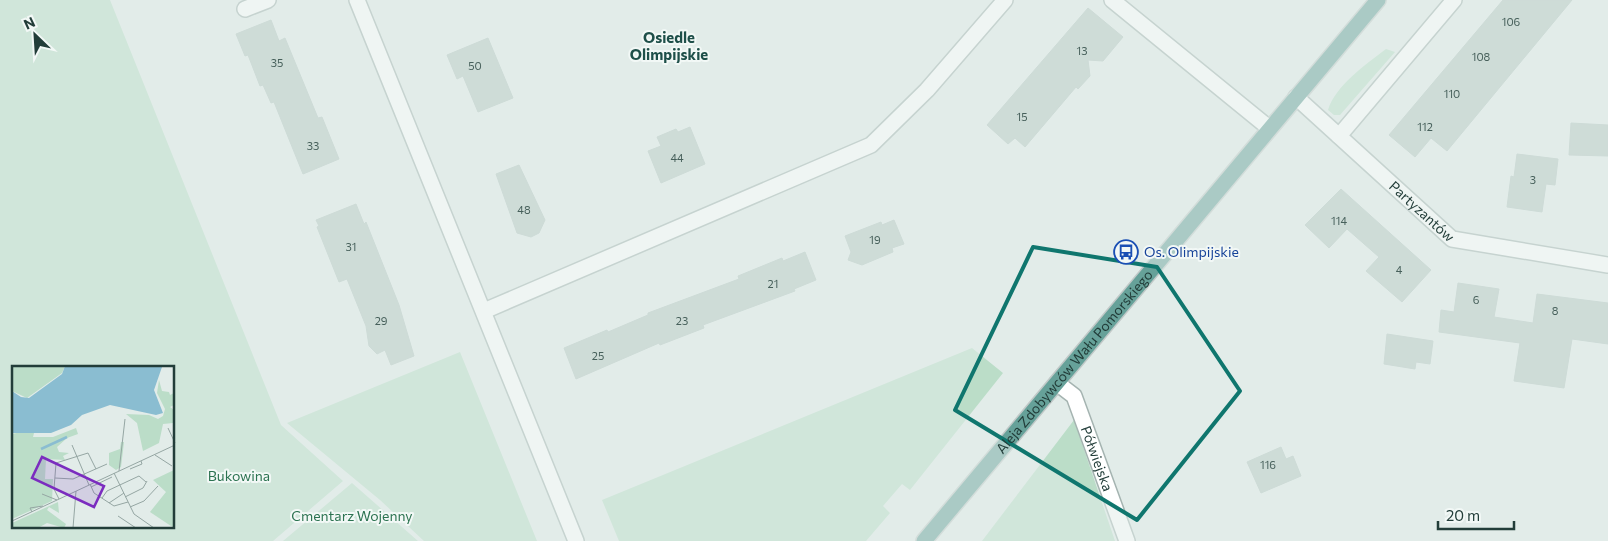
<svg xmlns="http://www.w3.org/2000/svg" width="1608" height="541" font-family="Commissioner,sans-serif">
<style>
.green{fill:#bbddc8;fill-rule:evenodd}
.building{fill:#b7c7c2;stroke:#b4c5c0}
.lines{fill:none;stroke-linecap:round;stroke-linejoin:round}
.minor-casing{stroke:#a5b4b1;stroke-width:18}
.primary-casing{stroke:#c1c9c8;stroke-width:18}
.minor{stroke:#fff;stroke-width:15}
.primary{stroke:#66a199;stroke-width:15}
.marked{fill:none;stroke:#0f766e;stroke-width:4;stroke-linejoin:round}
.labels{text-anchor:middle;stroke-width:4;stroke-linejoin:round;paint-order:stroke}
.number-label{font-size:11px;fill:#47605b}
.street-label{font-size:14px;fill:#223d39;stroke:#f2f8f6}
.transit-label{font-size:14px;fill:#164399;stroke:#f2f8f6;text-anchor:start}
.park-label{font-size:14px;fill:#2c7351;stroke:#f2f8f6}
.neighbourhood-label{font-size:15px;font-weight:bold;fill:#1e4f49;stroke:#f2f8f6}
.inset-river{fill:none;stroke:#8abdd1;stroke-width:2.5}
.inset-road{fill:none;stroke:#95a6a3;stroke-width:1}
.view{fill:#7b2cbf;fill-opacity:0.15;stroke:#7b2cbf;stroke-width:2.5}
.inset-edge{fill:none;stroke:#223d39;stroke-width:2.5}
</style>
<rect width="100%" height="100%" fill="#e2ece9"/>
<path class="green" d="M0 0H110L281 425 343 481 273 541H0ZM14 367H174V527H14Z
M1386 49 1395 52 1340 115H1334L1328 110C1336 85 1365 65 1386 49Z
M972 348 1003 373 910 490 902 484 883 506 890 513 866 541H619L602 500Z
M460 352 537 541H424L380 500 287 423Z
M1074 420 1115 541H982Z
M352 483 418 541H283Z"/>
<path class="building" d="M1503 0H1572L1447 151 1431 138 1415 157 1389 135Z
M1088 8 1123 37 1103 61 1088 60 1090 76 1078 89 1076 87 1025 147 1015 138 1008 144 987 125Z
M271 20 279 41 285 38 318 118 322 117 339 159 303 174 274 102 271 103 263 85 260 86 248 55 245 56 236 34Z
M488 38 513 98 478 112 463 76 457 79 447 55Z
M1571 123 1608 125V156L1569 155Z
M690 127 705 164 661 183 648 151 661 146 657 137 676 129 678 132Z
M1517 154 1558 159 1555 185 1546 184 1542 212 1507 207 1511 176 1514 177Z
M519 165 545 220 539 233 531 237 517 233 496 174Z
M1341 189 1431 270 1402 302 1366 271 1379 257 1347 229 1329 248 1305 225Z
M356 204 364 224 366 222 399 305 414 356 391 365 385 350 377 354 369 346 366 326 347 279 339 282 317 227 319 226 316 220Z
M894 220 904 244 892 248 893 252 862 265 848 260 851 252 845 236 881 222 882 225Z
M805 252 816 280 794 289 795 291 703 325 704 328 660 345 659 343 576 379 564 348 607 330 608 332 648 315V313L739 279 738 276 782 258 783 261Z
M1458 283 1499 289 1494 317 1533 323 1537 294 1608 303V344L1572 339 1564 388 1514 381 1520 343 1439 332 1441 310 1454 312Z
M1387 334 1433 341 1430 364 1416 362 1415 369 1384 364Z
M1281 447 1286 459 1293 456 1301 476 1261 493 1247 462Z"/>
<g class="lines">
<g class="minor-casing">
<g id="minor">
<path d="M357 0 576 541"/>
<path d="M1112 0 1269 128"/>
<path d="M245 9 268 0"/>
<path id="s1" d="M1296 97 1452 239 1608 265"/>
<path d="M1339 136 1454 0"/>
<path d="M484 311 871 145 927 90 1005 0"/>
<path id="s2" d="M1057 383 1074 396 1127 541"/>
</g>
</g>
<g class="primary-casing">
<g id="primary">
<path id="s3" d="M924 541 1378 0"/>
</g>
</g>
<use href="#minor" class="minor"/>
<use href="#primary" class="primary"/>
</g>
<path d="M0 0H1608V541H0ZM1033 247 1157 267 1240 391 1137 520 955 410Z" fill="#e2ece9" fill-opacity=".55" fill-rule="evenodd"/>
<path class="marked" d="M1033 247 1157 267 1240 391 1137 520 955 410Z"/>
<defs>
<g id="bus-ring" transform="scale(1.25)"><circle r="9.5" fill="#f2f8f6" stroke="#1a4fb4" stroke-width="1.5"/><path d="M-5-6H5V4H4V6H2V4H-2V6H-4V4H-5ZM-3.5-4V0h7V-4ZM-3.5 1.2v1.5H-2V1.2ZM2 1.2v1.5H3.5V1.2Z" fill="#1a4fb4"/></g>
</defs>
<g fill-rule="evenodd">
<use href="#bus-ring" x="1126" y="252"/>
</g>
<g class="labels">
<g class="number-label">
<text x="1511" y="26">106</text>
<text x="1082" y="55">13</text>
<text x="1481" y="61">108</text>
<text x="277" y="67">35</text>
<text x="475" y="70">50</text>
<text x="1452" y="98">110</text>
<text x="1022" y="121">15</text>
<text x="1425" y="131">112</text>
<text x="313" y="150">33</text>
<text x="677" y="162">44</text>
<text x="1533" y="184">3</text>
<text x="524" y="214">48</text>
<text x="1339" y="225">114</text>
<text x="875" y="244">19</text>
<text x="351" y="251">31</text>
<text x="1399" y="274">4</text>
<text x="773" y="288">21</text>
<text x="1476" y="304">6</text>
<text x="1555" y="315">8</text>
<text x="381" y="325">29</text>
<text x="682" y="325">23</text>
<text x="598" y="360">25</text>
<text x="1268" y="469">116</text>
</g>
<g class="street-label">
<text dy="5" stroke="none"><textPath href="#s1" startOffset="170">Partyzantów</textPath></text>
<text dy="5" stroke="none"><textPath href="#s3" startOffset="234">Aleja Zdobywców Wału Pomorskiego</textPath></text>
<text dy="5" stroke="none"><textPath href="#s2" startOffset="88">Półwiejska</textPath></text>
</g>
<g class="transit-label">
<text x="1144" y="257">Os. Olimpijskie</text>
</g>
<g class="park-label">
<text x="239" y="481">Bukowina</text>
<text x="352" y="521">Cmentarz Wojenny</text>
</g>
<g class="neighbourhood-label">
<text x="669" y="43">Osiedle<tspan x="669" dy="17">Olimpijskie</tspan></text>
</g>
</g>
<g transform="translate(12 366)">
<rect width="162" height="162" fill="#e2ece9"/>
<path d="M0 0H53L50 7 15 32 0 25ZM147 14 150 25 157 26 158 29 162 27V39L158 41 162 44V65L161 57 151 58 147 77 131 85 125 57 114 48 137 49 146 53 151 50 153 43 145 27ZM64 62 66 68 55 72 45 81 47 86 57 87 51 90 53 94 34 93 33 113H41L40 135 0 153V68L13 65 22 67 21 71H41ZM109 76H112L109 101 104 104 97 99V87L108 83ZM162 104V162L138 146 154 126 141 114ZM46 136 47 147 37 141 35 144 54 158 52 162 35 157 26 162H0V157Z" fill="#bbddc8"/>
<path d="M53 0H156L150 1 142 24 151 47 144 49 98 39 70 49 59 59 39 67H0V25L9 31 17 32 50 8Z" fill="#8abdd1"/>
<path class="inset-river" d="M29 83 55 71"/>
<path class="inset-road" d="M156 62 163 77M60 79 77 119M143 89 160 100M118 103 130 98 129 95M107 105 113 53M102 107 122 148 142 162M43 112 61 113 95 98M78 118 82 127 102 140 116 136M79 121 100 111M30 128 45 134M113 131 131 122 135 115M90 132 95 125 127 110 134 116M47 133 42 123 44 97 76 87 84 103M97 137 112 127M118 141 132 135 146 120M20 146 18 142 31 140M106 150 124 162M0 155 163 79M61 162 64 125"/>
<path class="view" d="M30 91 92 120 82 141 20 112Z"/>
<rect width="162" height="162" class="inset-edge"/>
</g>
<g transform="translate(35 35) rotate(335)" stroke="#f2f8f6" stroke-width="4" paint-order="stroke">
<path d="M0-4L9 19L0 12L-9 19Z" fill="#223d39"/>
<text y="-8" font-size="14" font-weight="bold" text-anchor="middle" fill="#223d39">N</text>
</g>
<path d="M1438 521v8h76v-8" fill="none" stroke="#223d39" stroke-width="2.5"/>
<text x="1446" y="521" font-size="15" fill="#223d39" stroke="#f2f8f6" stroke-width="4" paint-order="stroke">20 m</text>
</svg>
